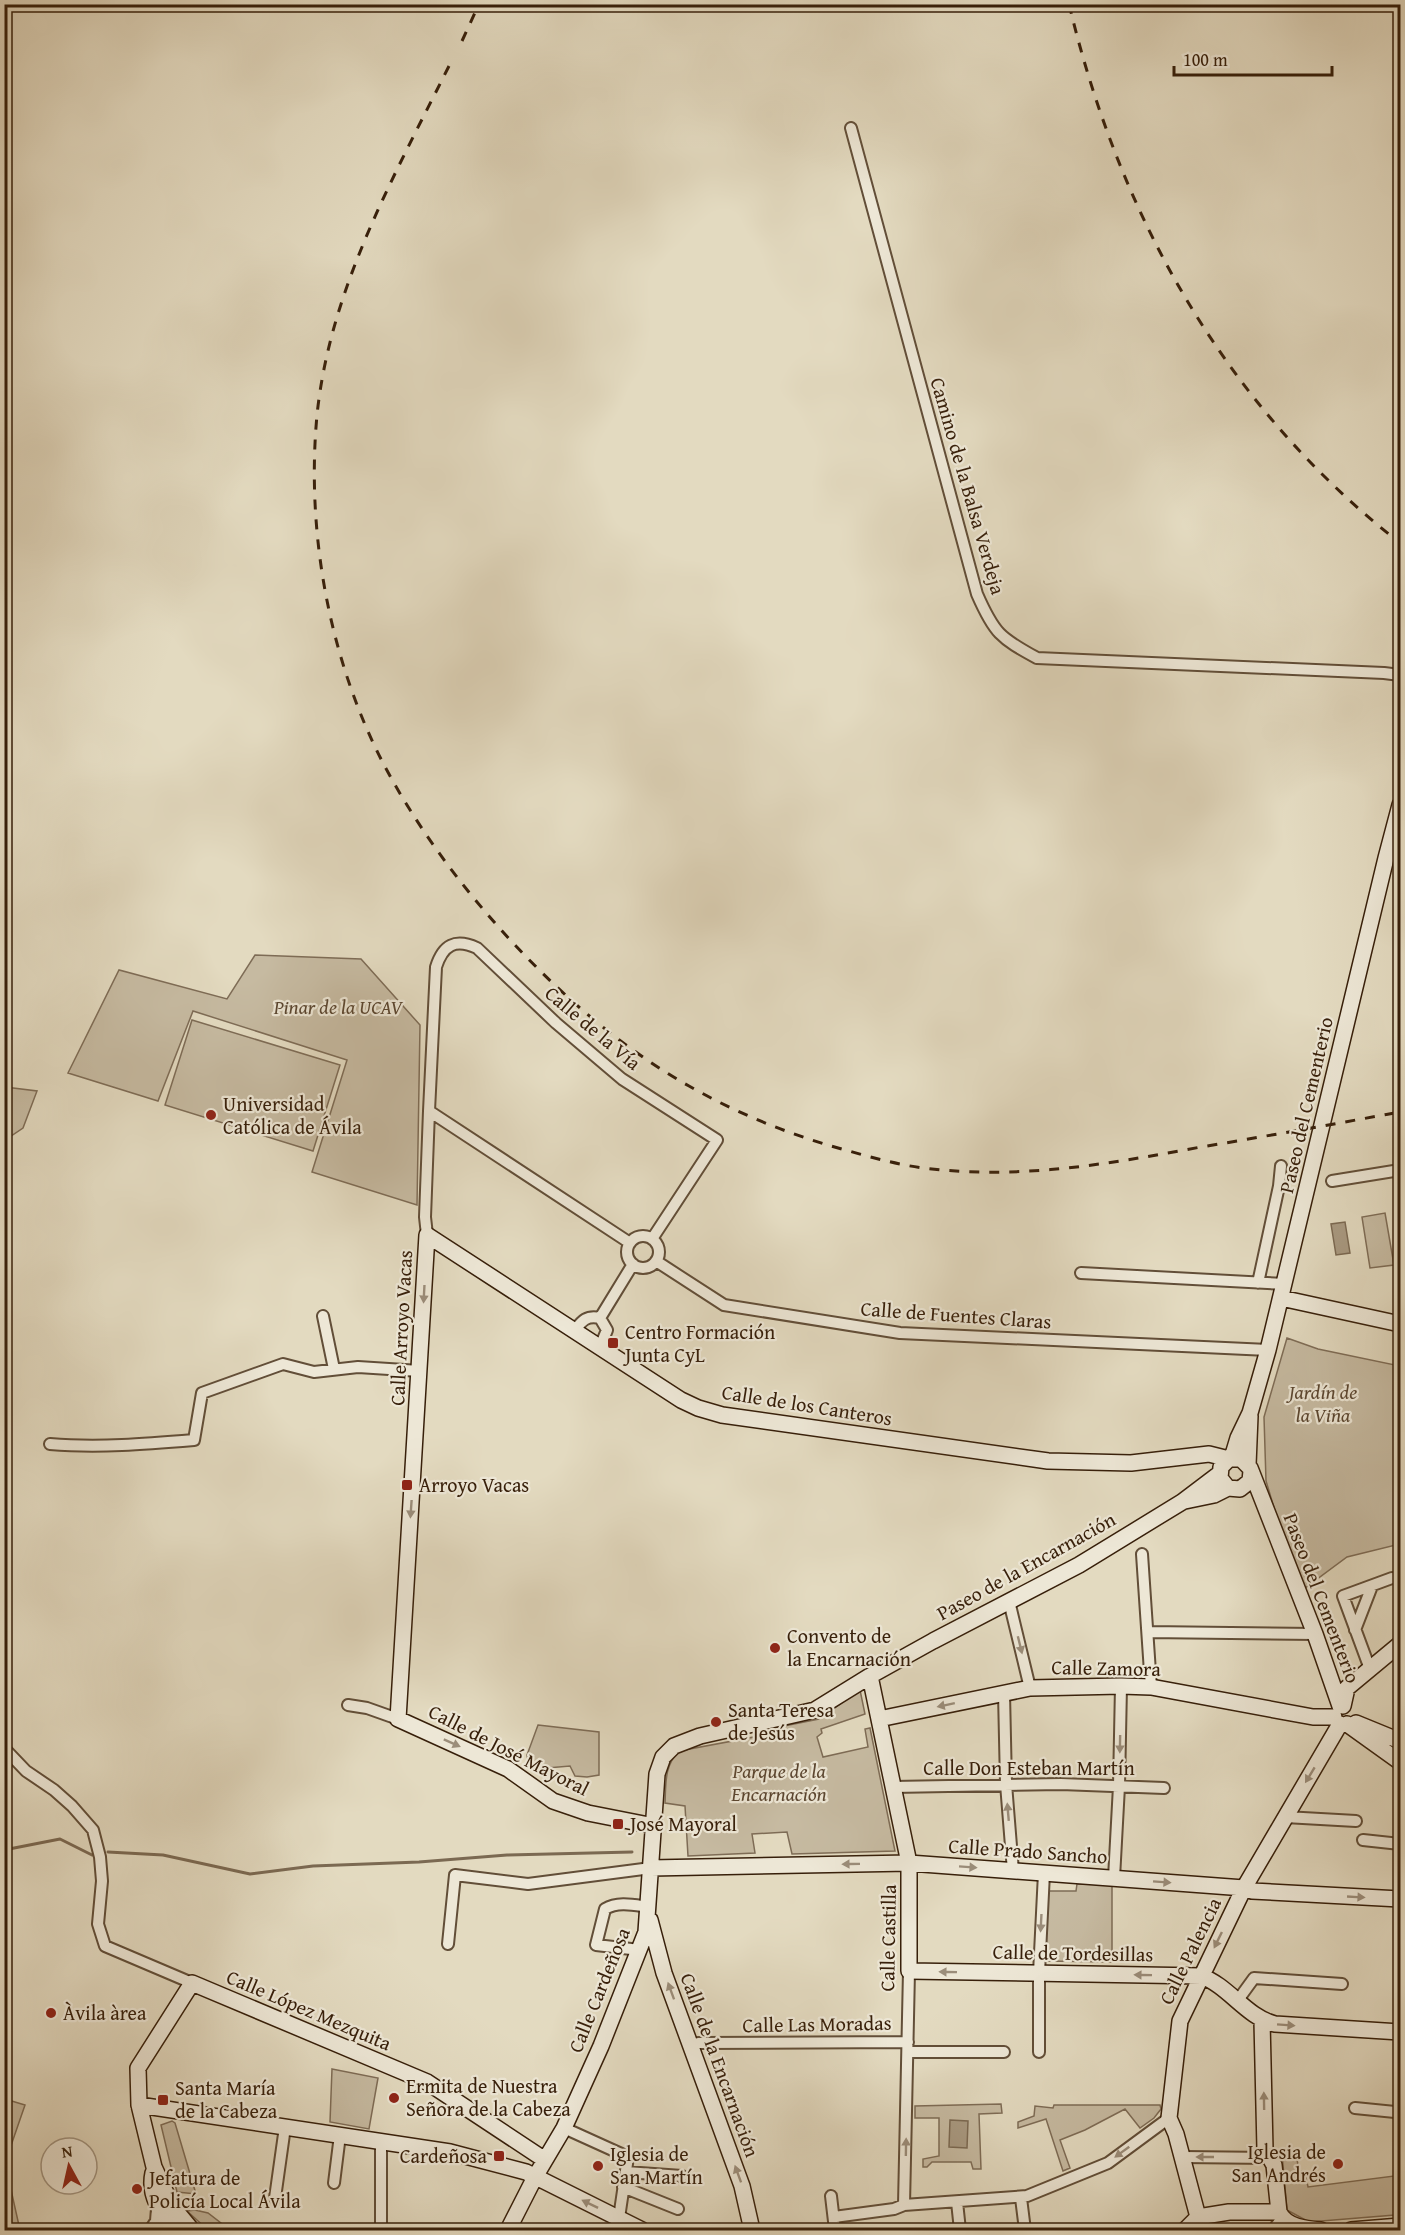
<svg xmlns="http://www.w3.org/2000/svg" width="1405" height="2235" font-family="'Gentium Book Plus',serif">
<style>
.green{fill:#c6baa1;stroke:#7e6c56;stroke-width:1.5}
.water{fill:#a99a82;stroke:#7b6952;stroke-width:1.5}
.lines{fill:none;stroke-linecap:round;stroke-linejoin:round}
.stream{stroke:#7b6952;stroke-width:3}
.street-casing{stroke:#624e38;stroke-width:14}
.secondary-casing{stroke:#371f0a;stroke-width:18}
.street{stroke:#ede7d6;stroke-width:10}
.secondary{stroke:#ede7d6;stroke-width:15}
.rail{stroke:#371f0a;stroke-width:3;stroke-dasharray:10 10;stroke-linecap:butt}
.oneway{fill:#9b8d7a}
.poi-dot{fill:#8f2418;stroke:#ede7d6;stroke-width:2}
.labels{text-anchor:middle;stroke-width:4.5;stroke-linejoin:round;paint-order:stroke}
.street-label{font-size:20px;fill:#371f0a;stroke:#ede7d6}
.park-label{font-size:20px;font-style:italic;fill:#5b4630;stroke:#ede7d6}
.poi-label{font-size:20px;fill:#371f0a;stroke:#ede7d6;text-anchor:start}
</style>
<rect width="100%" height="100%" fill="#e3dac0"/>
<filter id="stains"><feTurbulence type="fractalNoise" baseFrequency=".00333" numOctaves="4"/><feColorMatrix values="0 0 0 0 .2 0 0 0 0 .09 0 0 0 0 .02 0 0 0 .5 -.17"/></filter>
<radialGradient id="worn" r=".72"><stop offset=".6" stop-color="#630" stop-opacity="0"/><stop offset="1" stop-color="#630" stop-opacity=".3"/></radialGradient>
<path class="green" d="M255 955 361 959 420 1025 417 1205 312 1172 347 1060 193 1011 158 1101 68 1073 119 970 227 999Z
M192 1020 340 1065 313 1151 165 1105Z
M5 1087 37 1091 23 1128 5 1140Z
M1385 1213 1394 1265 1370 1268 1362 1217Z
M1287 1338 1318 1349 1400 1366V1544L1347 1557 1305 1588 1282 1534 1266 1481 1264 1417Z
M860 1690 865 1714 821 1729 822 1733 817 1737 823 1757 868 1747 865 1729 870 1728 895 1851 792 1854 787 1832 752 1834 755 1853 688 1856 685 1806 665 1803C666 1784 664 1766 679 1751L770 1734 769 1729 819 1719Z
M538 1725 599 1732V1775L587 1777 575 1776 570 1766 547 1768 529 1766 527 1755Z
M1077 1884H1112V1962L1042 1961 1043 1891H1076Z
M332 2069 378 2078 369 2129 330 2122Z
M5 2099 25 2105 5 2163 20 2230H5Z
M1001 2104 1002 2113 979 2114 981 2169H973L971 2162H932L927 2167H923V2159L939 2156V2118H915V2106Z
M1054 2105H1160L1161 2109 1154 2118 1140 2128 1125 2109 1085 2130 1060 2140 1070 2168 1063 2171 1046 2119 1018 2128V2122L1034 2116 1035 2106 1053 2108Z
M172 2121 175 2123 196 2194 177 2192 161 2125Z
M1296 2153 1299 2171 1305 2172 1308 2187 1394 2176 1395 2215 1309 2222 1287 2210 1282 2154Z
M195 2210 208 2213 230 2230H208L187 2211Z"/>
<path class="water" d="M1345 1222 1350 1253 1336 1255 1331 1224Z
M950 2120 968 2121 967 2148 949 2147Z"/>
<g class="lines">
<path class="stream" d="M4 1850 60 1839 92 1855
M108 1852 163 1855 250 1874 313 1866 419 1862 507 1855 632 1852"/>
<g class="street-casing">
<path id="street" d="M851 128 977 594C994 633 1000 638 1037 658L1384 673 1400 675
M429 1111 630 1243
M1332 1181 1400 1170
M427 1235 425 1217 429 1111 436 967C443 945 455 938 477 948L556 1023 622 1079 717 1140 652 1239
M627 1252a16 16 0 1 1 32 0a16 16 0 1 1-32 0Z
M656 1261 724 1305 900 1333 1268 1350
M1081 1273 1285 1284
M1258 1283 1279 1186 1281 1166
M323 1316 334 1369
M600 1318 633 1264
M574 1331C582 1321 586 1315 600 1318L607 1330 600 1347
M50 1444C98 1448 146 1444 194 1440L202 1393 283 1364 314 1372 358 1367 420 1371
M1142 1554 1151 1687
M1009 1601 1030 1688
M1355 1630 1372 1586
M1148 1632 1315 1634
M1370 1669 1343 1596 1392 1578
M1004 1693 1006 1784 1013 1871
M348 1705 367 1708 398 1719
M4 1748 26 1771 54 1790 72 1806 93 1830 100 1857 102 1881 98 1924 105 1946 192 1983
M893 1787 1061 1784 1164 1788
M1285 1817 1356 1821
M1363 1840 1400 1844
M1114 1878 1119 1786 1121 1686
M448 1944 455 1875 528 1884 651 1868
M640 1950 596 1945 605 1909C618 1901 634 1905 649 1907
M1238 2000 1254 1978 1342 1984
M691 2046 698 2043 908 2042
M908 2052H1004
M1039 2052V1973L1044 1873
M1355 2108 1395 2112 1400 2116
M564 2128 628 2157 619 2218
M1183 2157 1270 2158
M626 2172 682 2176
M334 2183 340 2135
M623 2187 678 2209
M831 2196 835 2230
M275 2198 285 2127
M1021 2198 1025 2230
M957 2202 960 2230
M904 2205 909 1971
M834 2217 894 2209 904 2205 1027 2196 1108 2163 1169 2118
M150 2230 156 2221 157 2208
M381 2230V2142
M1273 2230 1282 2218"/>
</g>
<g class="secondary-casing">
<path id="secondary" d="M1281 1298 1400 1324
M1232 1458 1238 1438 1250 1413 1268 1350 1386 858 1400 805
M1248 1465 1250 1416
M1251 1471 1250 1481 1240 1489 1228 1488 1220 1478 1221 1467 1229 1459H1241L1250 1468 1315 1634 1340 1706
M1185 1501 1214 1495 1228 1488
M870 1676 909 1863V1971L1201 1976C1229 1986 1246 2017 1275 2024L1400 2032
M1343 1706 1347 1688 1400 1644
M879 1719 1030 1688 1121 1686 1151 1687 1313 1717H1334
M1356 1723 1400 1741
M1347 1724 1400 1762
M654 1826 588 1813 553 1801 508 1769 398 1719 427 1235 681 1400 698 1408 722 1415 1048 1461 1131 1463 1209 1454 1229 1459
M651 1868 909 1863 1244 1888 1252 1891 1400 1899
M650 1920 664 1973 742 2186 752 2230
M1262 2021 1265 2149 1274 2165 1279 2212C1286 2227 1306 2229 1321 2230
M139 2105 450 2152 526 2172 642 2230
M153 2173C148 2196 161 2213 175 2230
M1198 2217 1176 2134 1169 2118 1180 2021 1244 1888 1340 1724
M1198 2217 1229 2212H1279
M192 2230 172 2206 154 2167 139 2105 138 2068 192 1983 427 2082 545 2160
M508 2230 535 2177 564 2128 601 2046 646 1932 657 1774 663 1757 674 1746 700 1736 815 1710 870 1676 933 1641 1079 1565 1182 1502 1219 1474
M1185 2230 1198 2217
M1351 2230 1400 2226"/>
</g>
<use href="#street" class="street"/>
<use href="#secondary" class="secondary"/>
<path class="rail" d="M1069 4C1120 218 1226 407 1400 543
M462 41 479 4
M449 66C393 178 330 289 317 415 306 532 329 657 382 761 445 883 569 1019 689 1086 740 1115 793 1136 849 1151 874 1158 899 1165 924 1168 1019 1180 1108 1164 1201 1147 1268 1136 1334 1124 1400 1112"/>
</g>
<defs><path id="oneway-solid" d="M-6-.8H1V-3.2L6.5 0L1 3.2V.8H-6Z" transform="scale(1.5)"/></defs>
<g class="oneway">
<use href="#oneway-solid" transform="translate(424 1294) rotate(93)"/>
<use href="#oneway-solid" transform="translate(411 1509) rotate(94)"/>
<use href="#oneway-solid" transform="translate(1020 1645) rotate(76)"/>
<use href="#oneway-solid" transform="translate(946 1705) rotate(168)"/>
<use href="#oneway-solid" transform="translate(452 1743) rotate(24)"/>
<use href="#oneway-solid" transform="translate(1120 1744) rotate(91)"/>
<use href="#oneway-solid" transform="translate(1310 1775) rotate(121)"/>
<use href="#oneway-solid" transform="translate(1008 1812) rotate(-95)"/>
<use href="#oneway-solid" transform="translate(851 1864) rotate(179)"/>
<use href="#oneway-solid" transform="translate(968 1867) rotate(4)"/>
<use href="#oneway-solid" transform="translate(1162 1882) rotate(4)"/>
<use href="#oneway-solid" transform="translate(1356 1897) rotate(3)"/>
<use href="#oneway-solid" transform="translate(1041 1923) rotate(93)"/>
<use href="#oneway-solid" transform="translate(1218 1940) rotate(116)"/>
<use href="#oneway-solid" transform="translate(948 1972) rotate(-179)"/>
<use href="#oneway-solid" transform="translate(1143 1975) rotate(-179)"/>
<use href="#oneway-solid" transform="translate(671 1991) rotate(-110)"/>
<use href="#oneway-solid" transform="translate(1286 2025) rotate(4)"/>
<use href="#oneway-solid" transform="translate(1264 2101) rotate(-91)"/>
<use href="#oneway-solid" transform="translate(906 2147) rotate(-89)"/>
<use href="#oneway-solid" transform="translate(1122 2152) rotate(144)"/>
<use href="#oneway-solid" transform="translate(1205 2157) rotate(-180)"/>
<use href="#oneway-solid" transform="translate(738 2174) rotate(-110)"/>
<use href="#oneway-solid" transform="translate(590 2204) rotate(-154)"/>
</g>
<g class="poi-dot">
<circle cx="211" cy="1115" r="6"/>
<rect x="607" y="1337" width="12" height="12" rx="3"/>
<rect x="401" y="1479" width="12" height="12" rx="3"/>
<circle cx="775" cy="1648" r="6"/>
<circle cx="716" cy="1722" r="6"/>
<rect x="612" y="1818" width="12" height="12" rx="3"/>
<circle cx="51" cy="2013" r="6"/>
<circle cx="394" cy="2098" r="6"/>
<rect x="157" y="2094" width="12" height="12" rx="3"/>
<rect x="493" y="2150" width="12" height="12" rx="3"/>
<circle cx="1338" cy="2164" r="6"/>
<circle cx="598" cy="2166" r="6"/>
<circle cx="137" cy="2189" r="6"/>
</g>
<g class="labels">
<g class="street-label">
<text transform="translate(968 486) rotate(74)" y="7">Camino de la Balsa Verdeja</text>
<text transform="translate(593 1028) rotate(40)" y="7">Calle de la Vía</text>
<text transform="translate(1306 1105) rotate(-77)" y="7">Paseo del Cementerio</text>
<text transform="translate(956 1315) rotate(4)" y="7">Calle de Fuentes Claras</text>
<text transform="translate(401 1328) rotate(-87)" y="7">Calle Arroyo Vacas</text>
<text transform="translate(807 1405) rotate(9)" y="7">Calle de los Canteros</text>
<text transform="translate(1026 1566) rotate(-29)" y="7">Paseo de la Encarnación</text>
<text transform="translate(1322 1598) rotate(69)" y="7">Paseo del Cementerio</text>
<text transform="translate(1106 1668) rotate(1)" y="7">Calle Zamora</text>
<text transform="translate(509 1750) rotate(27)" y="7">Calle de José Mayoral</text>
<text x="1029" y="1775">Calle Don Esteban Martín</text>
<text transform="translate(1028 1851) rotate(4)" y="7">Calle Prado Sancho</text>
<text transform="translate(888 1938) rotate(-89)" y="7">Calle Castilla</text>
<text transform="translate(1190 1951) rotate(-64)" y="7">Calle Palencia</text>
<text transform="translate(1073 1953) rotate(1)" y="7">Calle de Tordesillas</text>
<text transform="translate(599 1990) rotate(-68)" y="7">Calle Cardeñosa</text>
<text transform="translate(309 2010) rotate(23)" y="7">Calle López Mezquita</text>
<text transform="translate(817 2024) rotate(-1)" y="7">Calle Las Moradas</text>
<text transform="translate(720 2065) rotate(70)" y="7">Calle de la Encarnación</text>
</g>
<g class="park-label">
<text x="338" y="1014">Pinar de la UCAV</text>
<text x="1323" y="1399">Jardín de<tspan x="1323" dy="23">la Viña</tspan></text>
<text x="779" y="1778">Parque de la<tspan x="779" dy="23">Encarnación</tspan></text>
</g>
<g class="poi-label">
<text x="223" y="1111">Universidad<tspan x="223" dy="23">Católica de Ávila</tspan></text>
<text x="625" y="1339">Centro Formación<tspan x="625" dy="23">Junta CyL</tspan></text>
<text x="419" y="1492">Arroyo Vacas</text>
<text x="787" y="1643">Convento de<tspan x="787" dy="23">la Encarnación</tspan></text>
<text x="728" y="1717">Santa Teresa<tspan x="728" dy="23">de Jesús</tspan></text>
<text x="630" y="1831">José Mayoral</text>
<text x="63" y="2020">Àvila àrea</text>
<text x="406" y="2093">Ermita de Nuestra<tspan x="406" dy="23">Señora de la Cabeza</tspan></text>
<text x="175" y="2095">Santa María<tspan x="175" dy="23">de la Cabeza</tspan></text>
<text x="1326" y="2159" text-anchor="end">Iglesia de<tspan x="1326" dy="23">San Andrés</tspan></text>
<text x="610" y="2161">Iglesia de<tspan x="610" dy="23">San Martín</tspan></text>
<text x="487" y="2163" text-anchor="end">Cardeñosa</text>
<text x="149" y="2185">Jefatura de<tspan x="149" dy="23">Policía Local Ávila</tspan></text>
</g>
</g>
<rect width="1405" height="2235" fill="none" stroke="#e3dac0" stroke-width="24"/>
<rect x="6" y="6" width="1393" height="2223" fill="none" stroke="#371f0a" stroke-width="3"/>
<rect x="12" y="12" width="1381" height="2211" fill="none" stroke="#371f0a" stroke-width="1.5"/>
<g transform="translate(69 2166) rotate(352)"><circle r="28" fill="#ede7d6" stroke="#a49784" stroke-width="1.5"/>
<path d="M0-4.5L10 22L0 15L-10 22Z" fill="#8f2418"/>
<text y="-9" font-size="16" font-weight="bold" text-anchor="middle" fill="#371f0a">N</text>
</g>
<path d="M1174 66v9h158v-9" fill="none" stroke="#371f0a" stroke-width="3"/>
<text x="1183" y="66" font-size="18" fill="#371f0a" stroke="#ede7d6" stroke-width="4.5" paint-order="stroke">100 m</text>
<rect width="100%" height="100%" filter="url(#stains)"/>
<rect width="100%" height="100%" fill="url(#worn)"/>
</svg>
